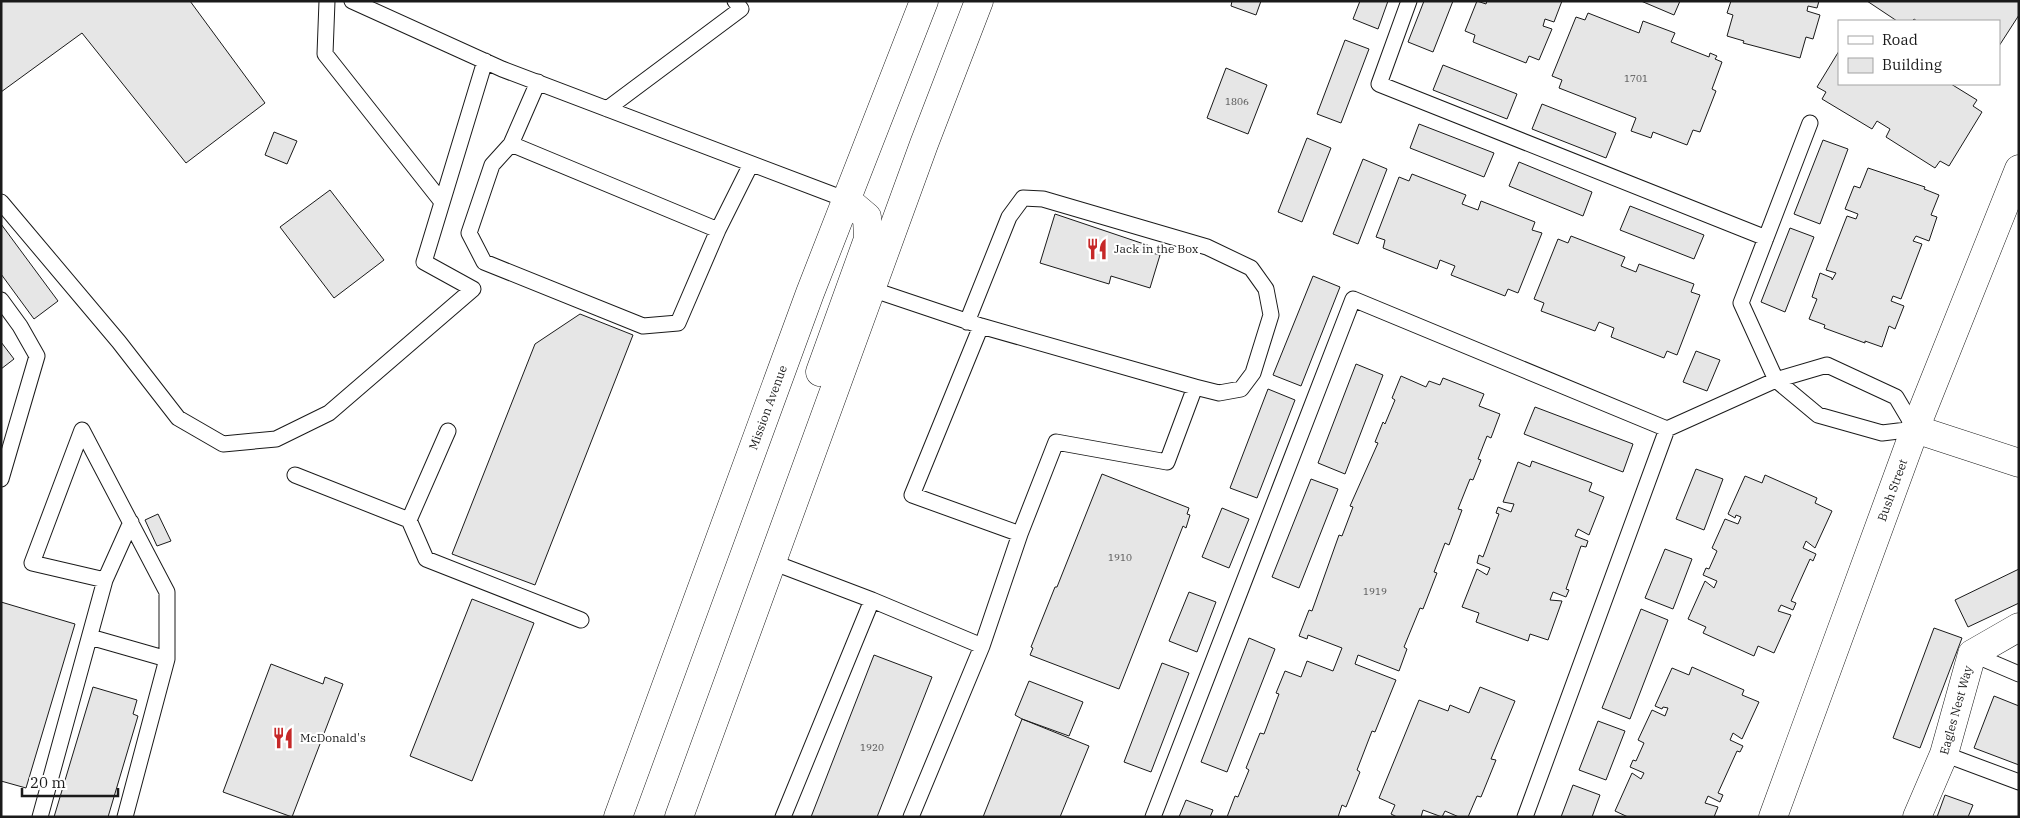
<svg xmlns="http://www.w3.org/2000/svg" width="2020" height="818" font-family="'IBM Plex Serif',serif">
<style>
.building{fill:#e6e6e6;stroke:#1a1a1a}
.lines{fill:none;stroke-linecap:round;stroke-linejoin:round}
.service-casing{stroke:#1a1a1a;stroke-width:17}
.minor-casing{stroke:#1a1a1a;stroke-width:29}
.tertiary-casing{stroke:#1a1a1a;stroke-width:29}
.secondary-casing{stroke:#1a1a1a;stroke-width:29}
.primary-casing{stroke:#1a1a1a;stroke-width:29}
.service{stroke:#fff;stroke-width:15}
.minor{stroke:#fff;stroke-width:28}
.tertiary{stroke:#fff;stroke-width:28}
.secondary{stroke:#fff;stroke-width:28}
.primary{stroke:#fff;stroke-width:28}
.labels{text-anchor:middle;stroke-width:4;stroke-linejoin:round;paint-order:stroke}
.number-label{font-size:10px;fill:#4d4d4d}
.poi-label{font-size:12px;fill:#1a1a1a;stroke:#fff;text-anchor:start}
.street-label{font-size:12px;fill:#1a1a1a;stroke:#fff}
</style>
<rect width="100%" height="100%" fill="#fff"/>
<path class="building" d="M1 1H190L265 103 186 163 82 33 1 92Z
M1232 1H1261L1256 15 1231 6Z
M1360 1H1388L1378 29 1353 19Z
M1424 1H1453L1433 52 1408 42Z
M1477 1 1486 4 1487 1H1562L1554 22 1545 19 1543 26 1552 29 1539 60 1529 56 1526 63 1473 42 1475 35 1465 31Z
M1641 1H1680L1674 15Z
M1731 1H1819L1817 8 1808 6 1807 11 1820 15 1813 39 1806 37 1800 58 1743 43 1744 41 1727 36 1733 15 1727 13Z
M1867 1H2019V15L1999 46V21H1917L1914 19 1912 21H1897Z
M1588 13 1639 33 1643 21 1675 33 1671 42 1709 57 1710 53 1717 56 1715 59 1722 62 1712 89 1716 91 1700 132 1693 130 1687 145 1653 132 1651 138 1631 131 1636 118 1559 88 1562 80 1552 76 1576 17 1585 20Z
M1345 40 1369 49 1341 123 1317 114Z
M1839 51V84H1951L1977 100 1973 106 1982 112 1949 166 1940 161 1935 168 1886 137 1890 129 1877 121 1872 129 1822 99 1826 92 1817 87Z
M1443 65 1517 94 1507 119 1433 90Z
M1226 68 1267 85 1248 134 1207 118Z
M1542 104 1616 133 1606 158 1532 129Z
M1419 124 1494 153 1484 177 1410 148Z
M274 132 297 141 287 164 265 155Z
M1307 138 1331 148 1302 222 1278 212Z
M1823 140 1848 149 1820 224 1794 214Z
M1363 159 1387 169 1358 244 1333 234Z
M1519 162 1592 192 1583 216 1509 186Z
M1868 168 1925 187 1924 189 1939 195 1931 215 1937 217 1929 241 1916 236 1913 241 1922 244 1901 299 1893 296 1891 301 1904 306 1895 329 1889 326 1882 347 1865 341V343L1824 328 1825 325 1809 319 1817 299 1812 297 1820 273 1832 278V280L1836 273 1826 270 1847 216 1856 219 1858 214 1845 209 1854 186 1860 188Z
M1412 174 1466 195 1462 204 1478 210 1481 201 1535 222 1532 230 1542 233 1518 293 1508 289 1505 296 1451 275 1455 266 1440 260 1437 269 1383 248 1385 240 1376 237 1399 177 1409 181Z
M330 190 384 260 334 298 280 227Z
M1630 206 1704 235 1694 259 1620 230Z
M1055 214 1150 246 1148 252 1160 255 1150 288 1111 276 1109 284 1040 263Z
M1 224 58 301 34 319 1 274Z
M1790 228 1814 237 1785 312 1761 302Z
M1571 236 1625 257 1621 266 1636 272 1639 264 1694 284 1691 292 1700 295 1677 355 1667 351 1664 358 1611 337 1614 328 1599 322 1595 331 1541 311 1544 303 1534 299 1558 239 1568 243Z
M1313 276 1340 287 1301 386 1273 375Z
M580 314 633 335 535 585 452 554 535 344Z
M1 342 14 359 1 369Z
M1696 351 1720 360 1707 391 1683 382Z
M1356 364 1383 375 1345 474 1318 463Z
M1401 376 1426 387 1429 381 1440 385 1443 378 1484 394 1479 406 1500 414 1491 438 1487 436 1478 459 1481 460 1473 480 1470 479 1458 509 1462 510 1449 545 1445 543 1434 572 1437 573 1423 609 1420 608 1404 647 1407 649 1399 671 1358 655 1355 664 1396 680 1375 732 1372 731 1357 770 1360 772 1346 807 1342 805 1338 817H1227L1235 796 1238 797 1249 770 1246 768 1260 733 1264 734 1279 694 1276 693 1285 671 1301 677 1307 661 1333 671 1342 648 1308 635 1307 639 1299 636 1309 610 1312 611 1339 535 1342 536 1353 507 1350 506 1378 443 1375 442 1383 422 1385 424 1395 400 1392 398Z
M1268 389 1295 400 1257 498 1230 488Z
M1535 407 1633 444 1623 472 1524 434Z
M1532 461 1592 483 1589 491 1604 497 1589 535 1578 529 1575 536 1588 541 1586 547 1581 546 1566 589 1569 590 1566 597 1553 592 1550 600 1562 601 1548 640 1530 634 1528 641 1476 622 1479 613 1462 607 1477 569 1487 575 1490 568 1477 563 1479 555 1483 557 1499 514 1496 513 1498 507 1511 512 1514 504 1503 502 1518 462 1530 467Z
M1696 469 1723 479 1704 530 1676 519Z
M1102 474 1189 508 1187 514 1190 515 1186 528 1183 526 1119 689 1030 655 1033 648 1031 647 1055 587H1057Z
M1765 475 1817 498 1815 503 1832 511 1815 548 1806 541 1803 548 1816 554 1813 561 1810 559 1791 601 1796 603 1793 610 1781 605 1778 611 1791 615 1774 653 1758 646 1754 656 1703 633 1706 627 1688 619 1705 581 1714 588 1717 581 1703 575 1706 568 1709 569 1717 551 1712 548 1725 519 1738 524 1741 517 1736 515 1735 518 1728 514 1745 476 1762 483Z
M1311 479 1338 489 1299 588 1272 577Z
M1222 508 1249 519 1229 568 1202 557Z
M158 514 171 541 157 546 145 520Z
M1665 549 1692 559 1673 609 1645 598Z
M2019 569V603L1968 627 1955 600Z
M1189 592 1216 602 1197 652 1169 641Z
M472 599 534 623 472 781 410 756Z
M1 602 75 624 26 788 1 781Z
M1641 609 1668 620 1630 719 1602 708Z
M1934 628 1962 638 1920 748 1893 738Z
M1249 638 1275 649 1227 772 1201 762Z
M874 655 932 677 877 817H811Z
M1162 663 1189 673 1151 772 1124 762Z
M271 664 323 684 325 677 343 684 292 817 223 792Z
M1692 667 1744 690 1742 695 1759 702 1742 739 1733 733 1730 740 1743 746 1740 752 1737 751 1718 793 1723 795 1720 802 1708 796 1705 803 1718 807 1714 817H1628L1615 811 1632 773 1641 779 1644 773 1630 767 1633 760 1636 761 1644 743 1638 740 1652 710 1665 716 1668 708 1663 707 1662 709 1655 706 1672 668 1689 675Z
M1029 681 1083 702 1069 736 1022 719 1015 715Z
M93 687 137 700 133 714 138 716 108 817H54Z
M1480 687 1515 701 1491 759 1496 760 1481 797 1477 796 1468 817H1459L1445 811 1442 817 1423 810 1421 817H1397L1391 814 1395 805 1379 798 1419 700 1448 711 1450 705 1469 713Z
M1994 696 2019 706V765L1974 748Z
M1022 719 1089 746 1060 817H983Z
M1598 721 1625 731 1606 780 1579 770Z
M1573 785 1600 795 1592 817H1561Z
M1945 795 1973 805 1968 817H1937Z
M1186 800 1213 810 1210 817H1179Z"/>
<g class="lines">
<g class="service-casing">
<path id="service" d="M327 1 325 54 442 202
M352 1 502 69 847 200
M1409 1 1379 84 1766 238
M538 82 511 144 492 165 469 233 484 262 643 326 678 323 718 230 751 164
M607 109 741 9 735 1
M511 144 718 230
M1 202 119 342 178 418 223 444 276 439 329 413 473 289 424 262 485 61
M871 289 981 326 1195 387 1167 462 1056 442 1020 534 982 646
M1 300 20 326 37 356 1 479
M967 322 1009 217 1023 198 1043 199 1207 247 1251 268 1266 289 1271 315 1253 373 1241 389 1219 393 1195 387
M981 326 912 495 1020 534
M295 475 409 520 426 559 581 620
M409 520 448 431
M772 562 872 600
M105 580 131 522
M90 637 167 659 125 817
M1972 654 2019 674
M1944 754 2019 782
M40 817 105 580 32 563 82 430 167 592V659
M783 817 872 600 982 646 911 817
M1153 817 1353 299 1667 429
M1525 817 1667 429 1776 380 1827 365 1896 397 1915 429 1882 433 1818 415 1776 380 1741 303 1810 123"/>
</g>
<g class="minor-casing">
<g id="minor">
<path id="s1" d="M1917 817 1944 754 1972 654 2019 627"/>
</g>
</g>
<g class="tertiary-casing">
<path id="tertiary" d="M1915 429 2019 463"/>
</g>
<g class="secondary-casing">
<g id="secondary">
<path id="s2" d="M1773 817 1915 429 2019 169"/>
</g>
</g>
<g class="primary-casing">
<g id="primary">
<path d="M820 372 868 239 867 217 847 200"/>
<path id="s3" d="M618 817 810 293 924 1"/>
<path d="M679 817 924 144 979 1"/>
</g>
</g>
<use href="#service" class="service"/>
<use href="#minor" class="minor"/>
<use href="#tertiary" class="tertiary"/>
<use href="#secondary" class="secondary"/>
<use href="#primary" class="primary"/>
</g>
<defs>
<g id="restaurant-bare" transform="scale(1.725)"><path d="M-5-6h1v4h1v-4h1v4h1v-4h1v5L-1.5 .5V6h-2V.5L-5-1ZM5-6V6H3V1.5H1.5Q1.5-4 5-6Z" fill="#c62828" stroke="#fff" stroke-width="2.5" paint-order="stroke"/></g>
</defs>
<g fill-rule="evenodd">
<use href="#restaurant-bare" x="1097" y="249"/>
<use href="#restaurant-bare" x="283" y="738"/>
</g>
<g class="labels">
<g class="number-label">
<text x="1636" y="82">1701</text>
<text x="1237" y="105">1806</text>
<text x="1120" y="561">1910</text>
<text x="1375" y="595">1919</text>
<text x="872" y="751">1920</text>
</g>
<g class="poi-label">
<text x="1114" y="253">Jack in the Box</text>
<text x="300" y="742">McDonald's</text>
</g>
<g class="street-label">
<text dy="4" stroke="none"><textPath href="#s3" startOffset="436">Mission Avenue</textPath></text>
<text dy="4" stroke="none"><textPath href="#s2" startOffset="348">Bush Street</textPath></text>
<text dy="4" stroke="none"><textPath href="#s1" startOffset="114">Eagles Nest Way</textPath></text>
</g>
</g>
<rect width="2020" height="818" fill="none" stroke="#1a1a1a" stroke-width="5"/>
<rect x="1838" y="20" width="162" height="65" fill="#ffffff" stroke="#a3a3a3"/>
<rect x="1848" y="36" width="25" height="8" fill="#ffffff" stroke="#a3a3a3"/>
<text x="1882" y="45" font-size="15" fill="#1a1a1a">Road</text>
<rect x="1848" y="58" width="25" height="15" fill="#e6e6e6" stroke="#a3a3a3"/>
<text x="1882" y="70" font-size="15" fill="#1a1a1a">Building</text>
<path d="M22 788v8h96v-8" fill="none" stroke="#1a1a1a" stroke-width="2.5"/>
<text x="30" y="788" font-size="15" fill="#1a1a1a" stroke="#ffffff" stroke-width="4" paint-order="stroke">20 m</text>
</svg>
